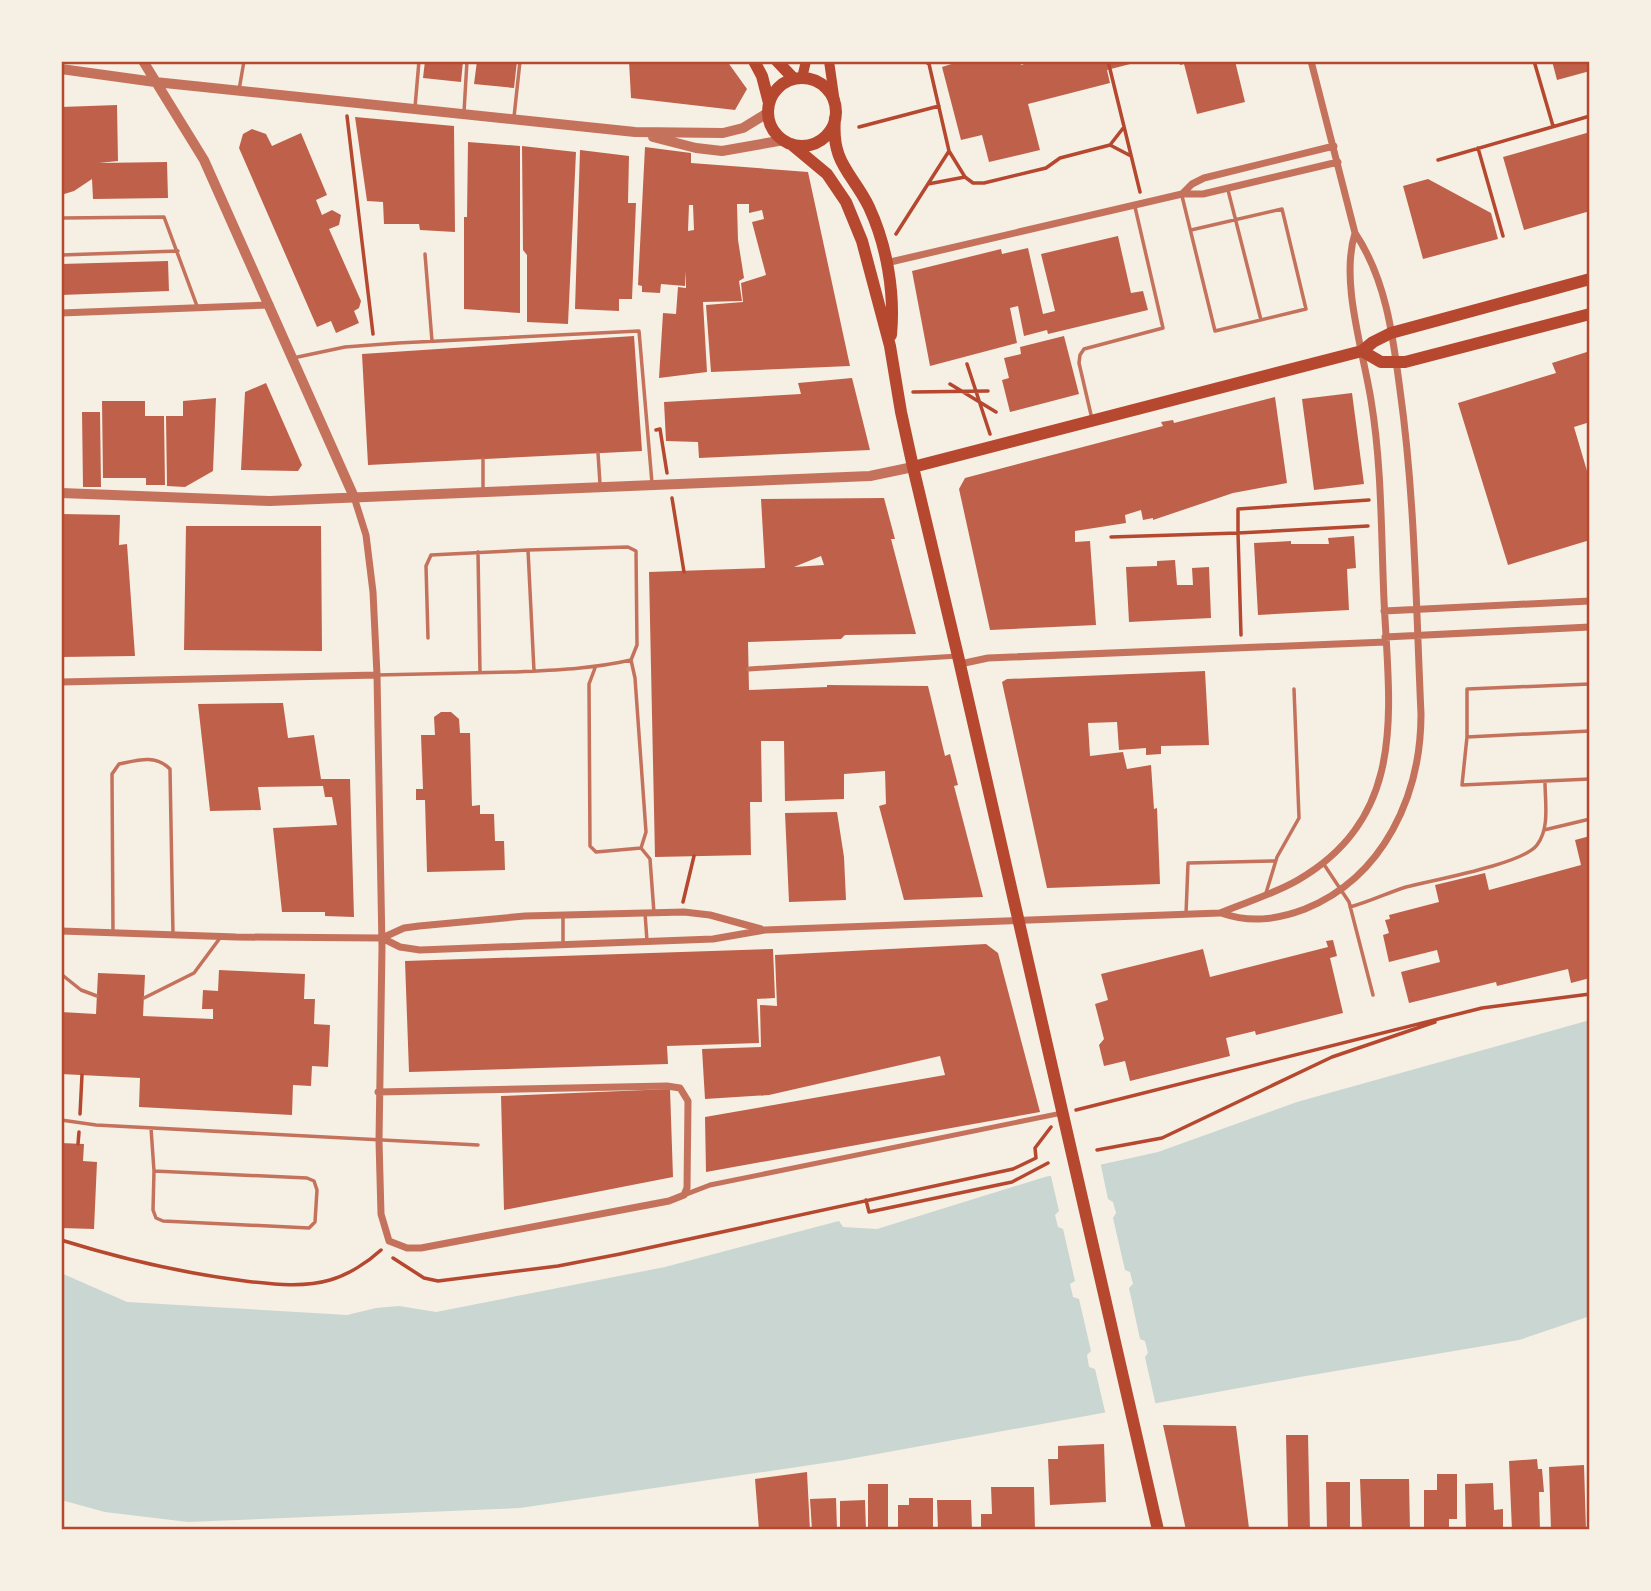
<svg xmlns="http://www.w3.org/2000/svg" width="1651" height="1591" font-family="'Source Sans 3',sans-serif">
<style>
.water{fill:#c9d6d2}
.pier{fill:#f6efe4}
.building{fill:#bf614a;fill-rule:evenodd}
.lines{fill:none;stroke-linecap:round;stroke-linejoin:round}
.path{stroke:#b5482f;stroke-width:3.5}
.service{stroke:#c5725c;stroke-width:3.5}
.pedestrian{stroke:#c5725c;stroke-width:5}
.minor{stroke:#c5725c;stroke-width:7}
.tertiary{stroke:#c5725c;stroke-width:10}
.secondary{stroke:#b5482f;stroke-width:10}
.primary{stroke:#b5482f;stroke-width:12}
.neatline{fill:none;stroke:#b5482f;stroke-width:2.5}
</style>
<rect width="100%" height="100%" fill="#f6efe4"/>
<path class="water" d="M1590 1020V1316L1519 1340 1300 1377 844 1460 520 1508 188 1522 105 1512 61 1500V1273L127 1302 347 1315 376 1308 399 1306 436 1312 665 1267 839 1221 843 1227 877 1229 1045 1177 1158 1152 1297 1102Z"/>
<path class="pier" d="M1100 1161 1108 1199 1113 1202 1116 1213 1113 1218 1125 1270 1130 1272 1133 1284 1129 1288 1140 1339 1145 1341 1148 1353 1145 1357 1156 1406 1106 1416 1095 1369 1089 1367 1087 1355 1091 1351 1079 1299 1073 1297 1070 1284 1075 1281 1063 1229 1058 1227 1055 1215 1059 1211 1050 1172Z"/>
<path class="building" d="M425 61H463L461 82 423 78Z
M477 61H517L514 88 474 84Z
M629 61H727L747 89 735 110 631 98Z
M961 61H1020L1021 65 1034 61 1138 62 1107 70 1110 83 1028 104 1040 150 989 162 982 135 961 140 942 67Z
M1179 61H1235L1245 102 1197 114 1184 64 1180 65Z
M1552 61H1590V71L1557 80Z
M117 105 118 161 99 163 167 162 168 198 93 199 92 179 74 191 61 195V107Z
M355 117 454 126 455 232 420 230 419 224H384L383 202 367 201Z
M252 129 266 134 272 146 301 133 327 195 316 200 322 215 332 210 341 215 339 225 329 229 361 301 359 308 354 311 359 323 336 333 331 321 317 327 239 148 243 134Z
M1590 132V211L1524 230 1503 157Z
M468 142 520 146V313L464 309V217H467Z
M522 146 576 152 568 324 527 322V255L523 250Z
M645 147 691 153V163L808 172 850 366 711 372 706 305 743 302 741 283 766 275 752 222 764 219 762 210 749 213V204H737L738 240 744 278 739 281 742 301 703 302 707 372 659 378 663 313 676 314 678 287 686 288V271L685 286 661 284 660 293 642 292V286L638 285ZM689 205H693L694 230 688 231Z
M580 150 629 156 628 203H636L632 299H619V311L575 309Z
M1428 179 1491 213 1498 239 1423 259 1403 186Z
M1118 236 1131 293 1143 291 1148 310 1048 334 1047 330 1024 336 1018 306 1010 308 1017 343 930 366 912 271 1001 249 1002 254 1028 248 1043 314 1055 311 1041 254Z
M168 261 169 291 61 295V264Z
M634 336 642 451 368 465 362 354Z
M1064 336 1079 394 1010 412 1002 380 1009 378 1004 358 1021 354 1020 347Z
M1590 351V422L1574 427 1590 481V540L1508 565 1458 403 1556 373 1552 363Z
M852 378 870 450 699 458 698 442 666 441 664 402 801 394 798 383Z
M266 383 302 465 298 471 241 470 245 392Z
M1352 393 1364 484 1314 490 1302 399Z
M1275 397 1287 483 1233 493 1153 520V518L1143 520 1141 510 1125 515 1126 523 1075 531V542L1090 541 1096 625 990 630 959 489 965 478 1163 426 1161 422 1173 420 1174 423Z
M216 398 213 471 185 487 167 486 166 416H183V401Z
M102 401H145V416H164L165 485H146V478H103Z
M82 412H100L101 487H83Z
M884 498 895 539H891L916 634 845 635 841 639 748 642 749 690 827 687V685L928 686 945 756 950 754 958 785 954 786 983 897 904 900 879 806 886 804 885 771 844 774V799L785 801 784 741H761L762 802H750L751 855 655 857 649 572 765 568 761 499ZM821 556 824 565 794 567Z
M61 514 120 515 119 545 127 544 135 656 61 657Z
M186 526H321L322 651 184 650Z
M1354 536 1356 568 1347 569 1349 610 1258 615 1254 543 1291 541V544H1329L1328 538Z
M1175 560 1177 585H1193L1192 568 1209 567 1211 618 1129 622 1126 567 1157 566V561Z
M1205 671 1209 745 1161 746V754L1146 755V748L1119 750 1117 722 1088 723 1090 756 1123 752 1127 769 1151 765 1154 809 1157 808 1160 884 1047 888 1002 682 1007 679Z
M283 703 288 738 314 735 321 779H350L354 917 325 916V912H282L273 828 337 825 332 797H325L323 786 258 787 261 810 210 811 198 704Z
M441 712H451L459 719 460 733H470L472 806 480 805V814H494L495 841H504L505 870 427 872 425 800H416V789H423L421 735H435L434 717Z
M837 812 844 857 846 900 789 902 785 813Z
M1590 836V978L1571 983 1568 969 1497 986 1496 982 1409 1003 1401 972 1440 962 1437 950 1389 962 1383 935 1389 933 1385 920 1390 919 1389 915 1439 902 1435 885 1485 873 1489 890 1581 865 1575 840Z
M1333 940 1337 956 1330 958 1343 1013 1256 1035 1255 1031 1226 1038 1230 1056 1130 1081 1125 1061 1104 1066 1099 1045 1104 1039 1095 1004 1108 1000 1101 974 1203 949 1210 977 1328 947 1326 941Z
M986 944 998 953 1040 1112 706 1172 705 1117 945 1075 940 1056 769 1095 705 1099 702 1049 761 1047 760 1005 777 1006 775 955Z
M773 949 775 998 757 999 759 1043 667 1046 668 1064 409 1072 405 961Z
M219 970 305 974 304 999H315L314 1024 330 1025 328 1067 312 1066 311 1086 293 1085 292 1115 139 1107 140 1078 61 1074V1012L96 1014 98 973 145 975 143 1016 213 1019V1009H202L203 990 218 991Z
M670 1089 673 1177 504 1210 501 1096Z
M61 1143 84 1144 83 1161 97 1162 94 1229 61 1228Z
M1163 1425 1236 1426 1249 1528 1186 1530Z
M1286 1435H1308L1310 1530H1288Z
M1104 1444 1106 1502 1050 1505 1048 1459H1058V1446Z
M1537 1459 1538 1469H1542L1544 1492H1539L1540 1530H1512L1509 1461Z
M1584 1465 1586 1530H1551L1549 1467Z
M807 1472 810 1530H759L755 1479Z
M1437 1474H1457V1519H1449V1530H1424V1490H1437Z
M1360 1479H1409L1410 1530H1362Z
M1326 1482H1350V1530H1327Z
M1493 1483 1494 1510 1503 1509V1530H1466L1465 1484Z
M868 1484H888V1530H868Z
M991 1487H1034L1035 1530H981V1514H992Z
M836 1498 837 1530H812L810 1499Z
M909 1498H933V1530H898V1505H909Z
M865 1500 866 1530H840V1501Z
M937 1500H971L972 1530H938Z"/>
<g class="lines">
<path class="path" d="M1108 61 1140 192
M1534 61 1553 126
M347 116 373 334
M859 127 939 106
M1110 145 1124 127
M1478 148 1503 236
M949 151 965 177 973 183H984L1046 168 1060 158 1110 145 1131 156
M1438 160 1590 116
M928 184 965 177
M896 234 949 151 929 64 924 61
M967 364 990 434
M950 384 996 412
M913 392 988 391
M656 430 660 429 667 473
M672 498 684 572
M1368 526 1238 533V509L1369 500
M1111 537 1238 533 1241 635
M683 902 694 856
M1076 1110 1482 1008 1590 994
M80 1114 82 1075
M78 1144 79 1132
M1097 1150 1162 1138 1332 1057 1435 1022
M866 1200 869 1212 1012 1182 1048 1163
M61 1240C122 1259 182 1273 245 1281 272 1284 303 1288 330 1280 348 1275 368 1262 381 1250
M393 1258 424 1278 438 1281 558 1266 620 1254 1013 1169 1036 1158 1035 1148 1051 1127"/>
<path class="service" d="M239 90 244 61
M415 107 419 61
M464 112 467 61
M514 117 520 61
M1228 190 1261 320
M1182 196 1215 331 1306 309 1282 209 1191 230
M61 218 164 217 197 306
M425 254 432 341
M61 255 178 251
M293 358 345 347 398 343 639 331 652 483
M1092 419 1079 363 1080 355 1084 349 1163 328 1135 207
M598 453 600 484
M483 459V492
M478 552 480 673
M428 638 426 566 431 555 528 550
M595 668 589 684 590 846 596 852 641 848 646 832 635 678 631 660
M377 675C422 674 468 673 513 672 554 670 591 669 631 660L637 645 636 551 628 547 528 550 534 671
M1590 684 1467 689V737L1462 785 1590 779
M1467 737 1590 731
M1544 830 1590 819
M641 848 650 859 654 913
M1323 863 1349 902 1373 995
M1266 893 1277 857 1299 818 1294 689
M1350 907C1369 902 1387 893 1406 887 1433 880 1523 864 1537 845 1550 828 1545 802 1545 782
M645 913 647 941
M1186 914 1188 863 1275 861
M113 933 112 774 119 764C138 760 155 754 170 769L173 935
M563 944V916
M61 974 81 990 97 996
M144 998 194 973 220 938
M61 1120 96 1125 478 1145
M151 1128 154 1171 153 1210 156 1218 163 1221 309 1228 315 1222 317 1190 314 1181 307 1178 154 1171"/>
<path class="pedestrian" d="M749 669 958 656
M684 1195 710 1185 1062 1113"/>
<path class="minor" d="M1182 194 1192 184 1204 178 1334 146
M886 263 1182 194H1203L1338 162
M61 313 270 305
M354 497 366 535 373 592 377 675 382 947 379 1141 381 1214 389 1241 407 1248H421L669 1201 684 1195 687 1188 688 1101 680 1088 667 1086 378 1092
M1384 611 1590 601
M1385 637 1590 627
M960 664 988 658 1386 642
M61 682 377 675
M1221 913C1250 923 1276 920 1305 909 1384 877 1421 795 1421 714 1416 606 1415 497 1400 390 1393 336 1386 279 1355 233L1311 61
M61 931 236 937 382 938 400 947 420 950 713 939 765 930 1220 913C1246 902 1274 894 1298 880 1409 816 1389 708 1384 600 1381 533 1382 466 1371 400 1363 350 1340 281 1355 233
M382 938 404 928 419 926 525 916 684 912 710 915 761 929"/>
<path class="tertiary" d="M143 61 204 160 354 497
M61 69 155 82 635 132 723 133 743 128 769 112
M653 137 696 148 722 151 784 140
M61 493 270 501 870 476 913 467"/>
<path class="secondary" d="M829 61 835 103
M802 78 806 61"/>
<path class="primary" d="M754 61 762 76 769 103
M777 61 794 79
M768 112a34 34 0 1 1 68 0a34 34 0 1 1-68 0Z
M835 118C831 164 852 172 869 207 887 246 895 293 891 335
M791 144 827 174 846 202 862 241 890 346 901 412 913 467 958 656 1158 1530
M1362 351 1381 362H1405L1590 314
M913 467 1362 351 1373 342 1391 333 1590 279"/>
</g>
<rect width="1651" height="1591" fill="none" stroke="#f6efe4" stroke-width="126"/>
<rect x="63" y="63" width="1525" height="1465" class="neatline"/>
</svg>
